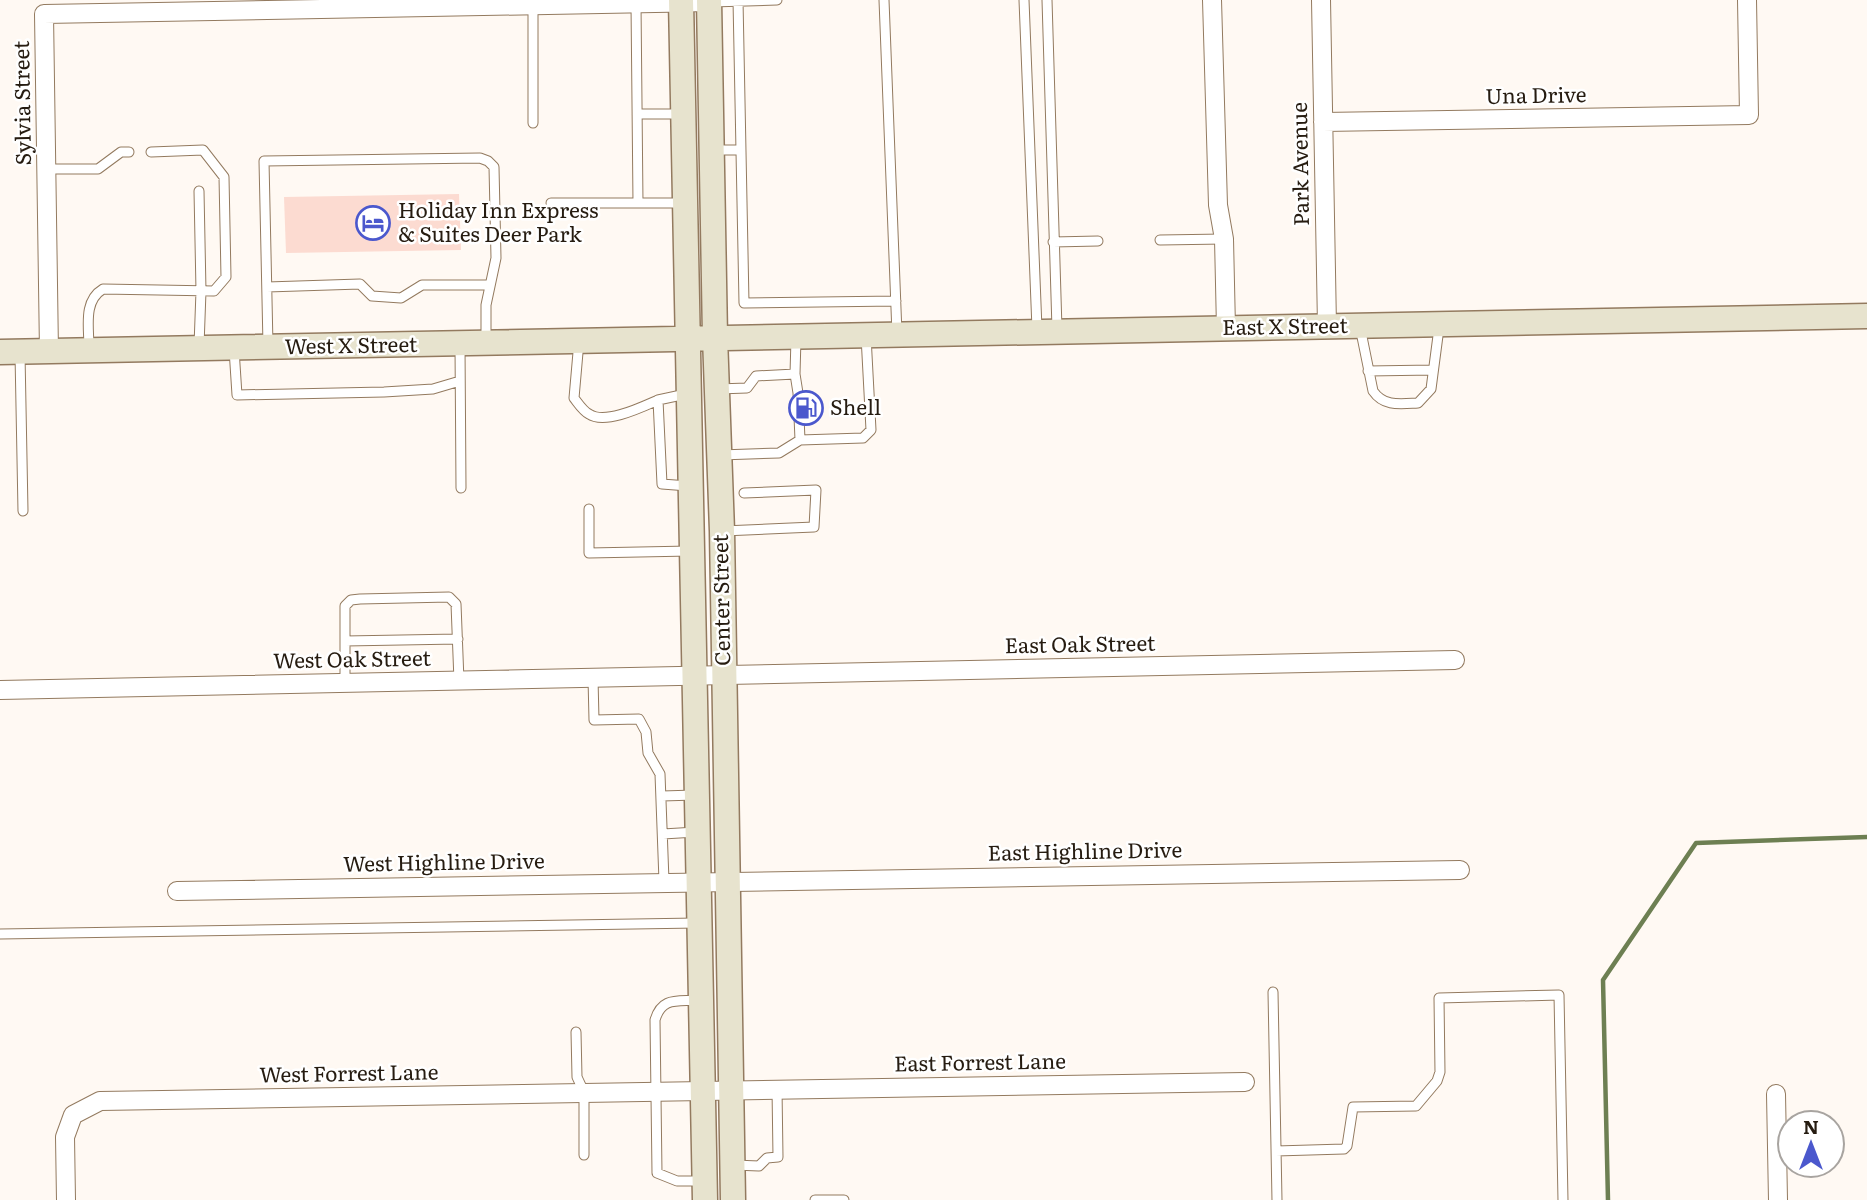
<svg xmlns="http://www.w3.org/2000/svg" width="1867" height="1200" font-family="Literata,serif">
<style>
.lines{fill:none;stroke-linecap:round;stroke-linejoin:round}
.stream{stroke:#6d7f52;stroke-width:4.5}
.building{fill:#fcdbd1}
.lane-casing{stroke:#937a5f;stroke-width:11}
.street-casing{stroke:#937a5f;stroke-width:20}
.secondary-casing{stroke:#937a5f;stroke-width:27}
.lane{stroke:#fff;stroke-width:9}
.street{stroke:#fff;stroke-width:18}
.secondary{stroke:#e7e3ce;stroke-width:24}
.labels{text-anchor:middle;stroke-width:5;stroke-linejoin:round;paint-order:stroke}
.street-label{font-size:21px;fill:#261c11;stroke:#fff}
.poi-label{font-size:21px;fill:#261c11;stroke:#fff;text-anchor:start}
</style>
<rect width="100%" height="100%" fill="#fff9f3"/>
<g class="lines">
<path class="stream" d="M1608 1200 1603 980 1696 843 1867 837"/>
</g>
<path class="building" d="M459 194 461 250 286 253 284 197Z"/>
<g class="lines">
<g class="lane-casing">
<path id="lane" d="M738 0 744 303 896 301
M884 0 897 334
M1024 0 1037 329
M1047 0 1057 329
M711 2 777 0
M636 4 638 203
M637 114H682
M533 123V5
M715 150H741
M46 169H98L121 152H129
M551 203H684
M1160 240 1224 239
M1053 242 1098 241
M267 287 360 284 372 296 401 298 422 285H490
M1360 327 1373 391C1384 407 1400 404 1418 403L1431 389 1439 328
M579 341 574 398C578 403 583 411 589 414 605 425 642 407 658 400
M268 345 264 161 480 158 488 161 494 167 496 258 486 305V340
M199 346 201 291 199 191
M460 346 461 488
M89 348C89 327 83 301 103 289L214 291 226 277 224 177 203 150 151 152
M234 349 237 395 384 392 433 389 460 381
M20 354 23 511
M1368 371 1433 370
M795 374 798 393 800 440
M718 389 747 388 756 376 795 374 796 338
M686 394 658 400 662 484 688 486
M720 455 779 453 800 440 863 438 871 430 866 336
M589 509V553L690 551
M723 531 814 527 816 490 744 493
M345 641 458 639
M593 678 594 720 639 719 646 732 648 753 660 774 664 881
M345 683V606L351 600 360 599 449 597 456 604 459 681
M662 796 695 795
M663 834 696 832
M0 934 697 923
M1273 992 1277 1200
M699 1000C678 1002 662 996 655 1020L657 1173 677 1181H703
M576 1032 577 1077 584 1092V1155
M1276 1151 1344 1149 1347 1146 1353 1107 1416 1106 1437 1081 1440 1072 1439 998 1559 995 1563 1200
M734 1165 759 1166 767 1158 778 1157 777 1089
M815 1200H844"/>
</g>
<g class="street-casing">
<path id="street" d="M1212 0 1218 205 1224 239 1226 328
M1321 0 1327 326
M1323 122 1749 115 1747 0
M49 352 44 14 709 2
M0 690 1455 660
M177 891 1460 870
M1776 1094 1778 1200
M66 1200 65 1137 73 1115 100 1101 1245 1082"/>
</g>
<g class="secondary-casing">
<path id="secondary" d="M681 0 705 1200
M709 0 715 337 722 531 733 1200
M0 352 1867 316"/>
</g>
<use href="#lane" class="lane"/>
<use href="#street" class="street"/>
<use href="#secondary" class="secondary"/>
</g>
<defs>
<g id="hotel-ring" transform="scale(1.75)"><circle r="9.5" fill="#fff" stroke="#4b58cd" stroke-width="1.5"/><path d="M-6-4.5h1.5V1H6V5H4.5V3h-9V5H-6ZM-4 0a1.8 1.8 0 1 1 3.6 0ZM.5 0V-2.5h3Q6-2.5 6 0Z" fill="#4b58cd"/></g>
<g id="fuel-ring" transform="scale(1.75)"><circle r="9.5" fill="#fff" stroke="#4b58cd" stroke-width="1.5"/><path d="M-5.5-6h7V0h2V4h1.3V-2.5L3-4.5l.8-.8L6-3V5H2.5V1h-1V6h-7ZM-4.2-4.7v3.2H.2V-4.7Z" fill="#4b58cd"/></g>
</defs>
<g fill-rule="evenodd">
<use href="#hotel-ring" x="373" y="223"/>
<use href="#fuel-ring" x="806" y="408"/>
</g>
<g class="labels">
<g class="street-label">
<text transform="translate(1536 96) rotate(-1)" y="7">Una Drive</text>
<text transform="translate(23 103) rotate(-91)" y="7">Sylvia Street</text>
<text transform="translate(1301 164) rotate(-91)" y="7">Park Avenue</text>
<text transform="translate(1285 327) rotate(-1)" y="7">East X Street</text>
<text transform="translate(351 346) rotate(-1)" y="7">West X Street</text>
<text transform="translate(722 600) rotate(-91)" y="7">Center Street</text>
<text transform="translate(1080 645) rotate(-1)" y="7">East Oak Street</text>
<text transform="translate(352 660) rotate(-1)" y="7">West Oak Street</text>
<text transform="translate(1085 852) rotate(-1)" y="7">East Highline Drive</text>
<text transform="translate(444 863) rotate(-1)" y="7">West Highline Drive</text>
<text transform="translate(980 1063) rotate(-1)" y="7">East Forrest Lane</text>
<text transform="translate(349 1074) rotate(-1)" y="7">West Forrest Lane</text>
</g>
<g class="poi-label">
<text x="398" y="218">Holiday Inn Express<tspan x="398" dy="24">&amp; Suites Deer Park</tspan></text>
<text x="830" y="415">Shell</text>
</g>
</g>
<g transform="translate(1811 1144)"><circle r="33" fill="#ffffff" stroke="#a8a4a0" stroke-width="2"/>
<path d="M0-5L12 26L0 18L-12 26Z" fill="#4b58cd"/>
<text y="-10" font-size="19" font-weight="bold" text-anchor="middle" fill="#261c11">N</text>
</g>
</svg>
